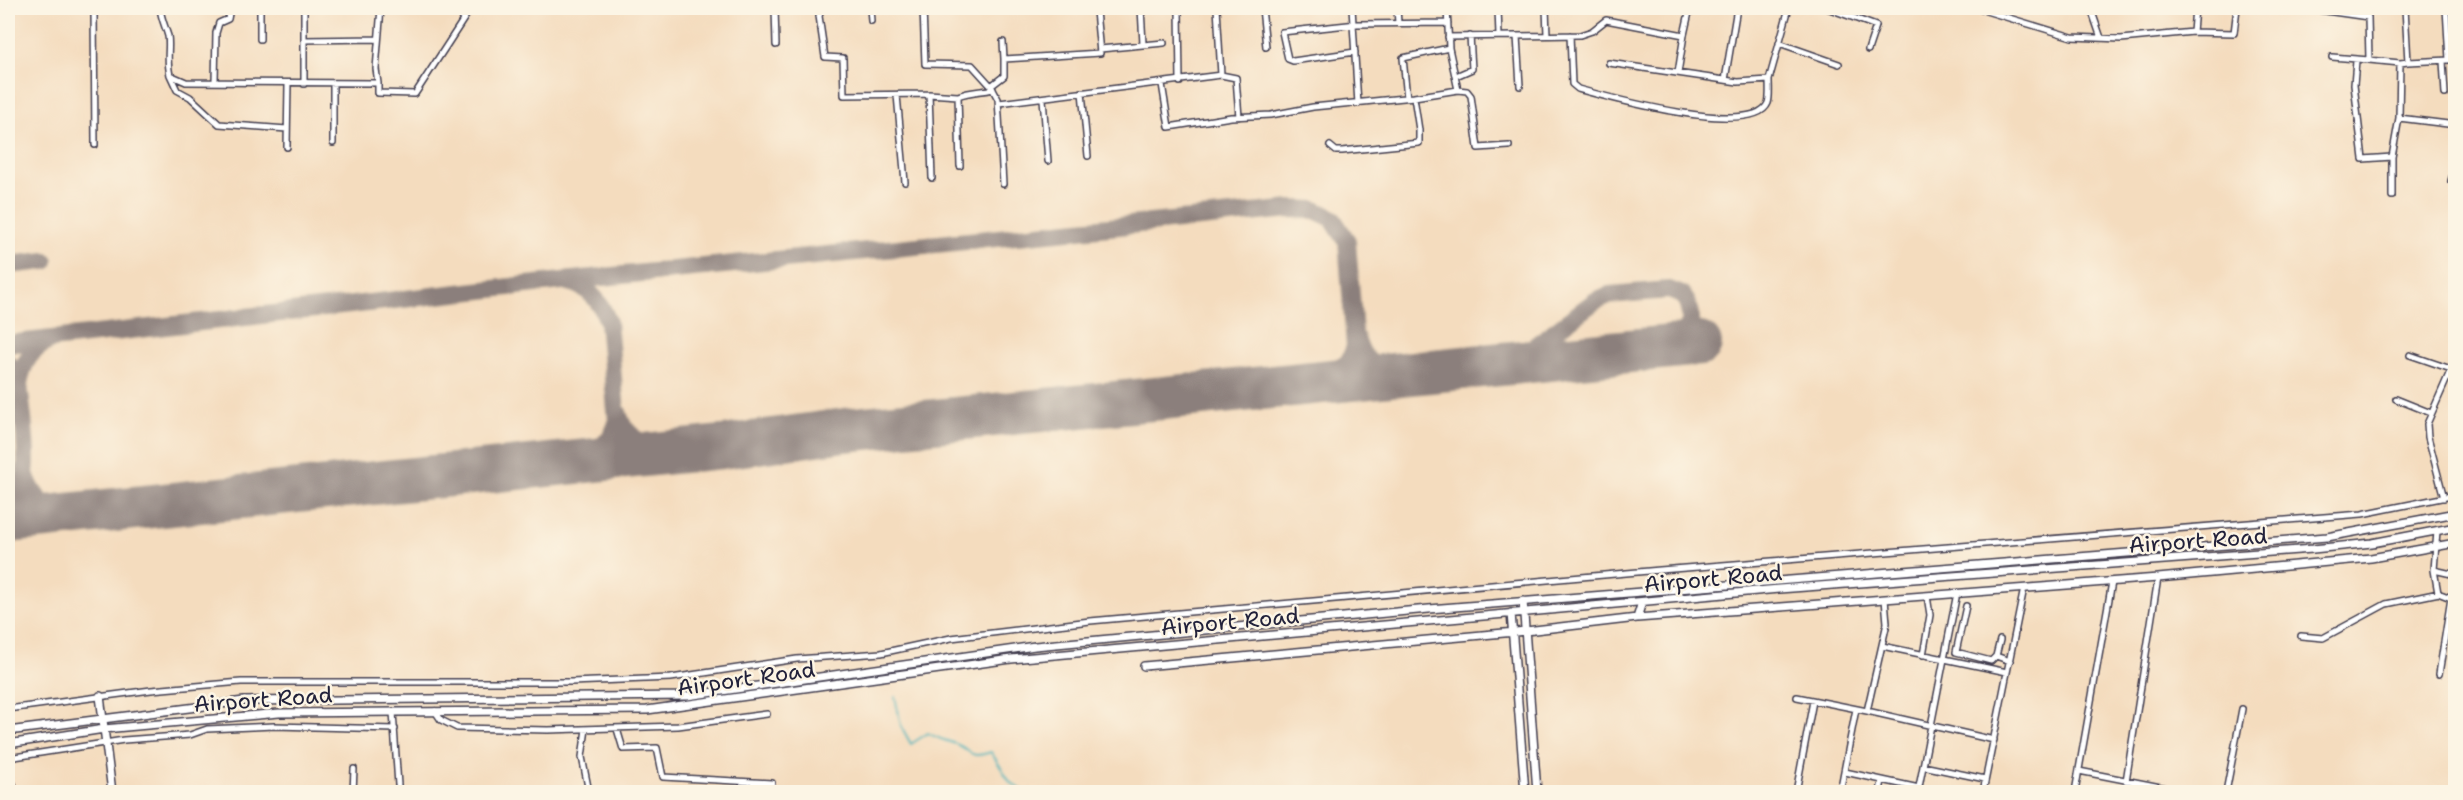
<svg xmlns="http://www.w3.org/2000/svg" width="2463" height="800" font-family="'Shantell Sans',sans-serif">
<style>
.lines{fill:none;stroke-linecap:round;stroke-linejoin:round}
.stream{stroke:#3eafb7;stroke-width:2}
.taxiway{stroke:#8b7f7c;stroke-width:18}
.runway{stroke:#8b7f7c;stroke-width:44}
.minor-casing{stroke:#423e4f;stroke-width:8}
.tertiary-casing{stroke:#423e4f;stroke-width:10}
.minor{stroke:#fff;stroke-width:5}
.tertiary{stroke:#fff;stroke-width:7}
.labels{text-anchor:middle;stroke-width:5;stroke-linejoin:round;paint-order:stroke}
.street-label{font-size:22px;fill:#22223b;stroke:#fcf5e5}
</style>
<rect width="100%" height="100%" fill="#fcf5e5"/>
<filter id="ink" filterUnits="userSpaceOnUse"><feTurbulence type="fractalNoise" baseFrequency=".0167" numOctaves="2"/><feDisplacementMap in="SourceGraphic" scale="12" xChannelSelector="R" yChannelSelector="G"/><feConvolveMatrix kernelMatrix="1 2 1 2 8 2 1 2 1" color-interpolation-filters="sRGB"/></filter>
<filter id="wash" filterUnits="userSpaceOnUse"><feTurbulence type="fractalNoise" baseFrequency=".008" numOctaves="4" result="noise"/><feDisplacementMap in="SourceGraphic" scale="24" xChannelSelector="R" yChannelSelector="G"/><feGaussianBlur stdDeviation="1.35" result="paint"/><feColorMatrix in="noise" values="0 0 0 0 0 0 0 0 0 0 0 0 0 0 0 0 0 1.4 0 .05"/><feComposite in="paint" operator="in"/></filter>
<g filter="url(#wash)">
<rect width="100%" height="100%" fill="#f4dcbe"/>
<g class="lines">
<path class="stream" d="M895 697 901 726 911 744 928 733C938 739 945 740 956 744 973 750 966 760 991 752L1010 782 1025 792"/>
<path class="taxiway" d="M8 265 45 261
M1356 338C1367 380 1405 374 1439 371
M8 344 562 281 1291 209 1315 210 1332 218 1347 241 1355 347 1349 361 1329 379 1260 389
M8 363 15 372 19 383C22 420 38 487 8 512
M1485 366 1506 363 1520 357 1595 301 1609 295 1669 290 1682 295 1687 302 1691 318C1683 354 1635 350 1605 354
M19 383C23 363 30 350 49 341
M618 412C629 458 685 448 722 447
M529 466C560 461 608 460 617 422L608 322C601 302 589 286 567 282
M26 476C40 516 64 513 101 510"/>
<path class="runway" d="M8 521 722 447 845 430 1700 344"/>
</g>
</g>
<g filter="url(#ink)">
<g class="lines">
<g class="minor-casing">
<path id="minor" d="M94 8 95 145
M160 8C161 18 165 26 168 36 170 47 166 59 170 75L186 82 378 83V93L415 94 471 8
M304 8V84
M775 8 776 45
M822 8 819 16 825 57 843 58 844 95 929 94 932 178
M870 8 871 21
M923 8 925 64 972 65 991 86 998 99 1003 184
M1141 8 1143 44
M1179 8 1180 82
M1262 8 1266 47
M1352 8 1358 104
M1397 8 1398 23
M1498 8 1499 36
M1546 8 1547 35
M1827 8 1876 26 1868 50
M1976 8 2072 37 2121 39 2193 32 2234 33 2237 8
M2090 8 2170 10
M2305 8 2368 17 2369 60 2400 63
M2405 8 2408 62 2400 63 2399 118 2456 125
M2446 8 2449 60H2456
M2091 9 2101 38
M2193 32 2195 8
M1570 35 1572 84 1578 89C1607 97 1754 138 1768 103 1770 97 1769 86 1769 80
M1517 36 1520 86
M1448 37 1580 35 1592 31 1606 20 1684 35 1690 8
M260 39V8
M304 40 378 39
M1003 42 1004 59
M1779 43 1839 64
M1100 49 1164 43
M1355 52 1293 61 1288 59 1282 32 1357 24 1448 23
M2332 57 2369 60
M2356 61 2354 85 2363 159 2392 157
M2443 61 2445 94
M2408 62 2449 60
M1609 63 1738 82 1769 80 1789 8
M1678 73 1684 35
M170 75 177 90 190 97 219 124 287 129
M1221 75 1236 78 1239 117
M1456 76 1472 69 1470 36
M1725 80 1737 8
M215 81 216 33 219 23 228 19 230 8
M378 83 376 69 381 8
M1162 84 1169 127 1231 117 1271 115 1313 107 1414 97
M991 86 1004 76V59L1100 53 1096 11 1092 8
M1458 90 1467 91 1471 96 1478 148 1509 146
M1082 92 1088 156
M929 94 958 96
M897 95 905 182
M1407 98 1403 58 1449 48
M1043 99 1048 161
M999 103 1221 75 1217 8
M333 143V85
M1330 146 1336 151H1342L1419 143V130L1414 97 1458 90 1449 48 1447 8
M287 147 288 84
M960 166 958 96C970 91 981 92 993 89
M2451 181 2456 164
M2392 196V157L2399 118
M2410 355 2451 369
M2396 399 2431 413
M2444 498 2428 437 2427 424 2456 358
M2437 531 2434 570 2456 575
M2434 570 2438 593 2456 600
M1966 606 1956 652 1991 661 1996 656
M2301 636 2323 638 2386 604 2439 593
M2000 640 1996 656 2010 661
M1882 646 2007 672
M1923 655 1930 615 1927 596
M2439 674 2451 598
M1797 697 1867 711 1887 623 1885 599
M8 709 151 690 241 682H571L671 678 797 659 881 653 951 638 1090 621 1660 570 2362 514 2456 495
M435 711 441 720 457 728 548 730 678 726 767 714
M1867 711 1994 740
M393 712 398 785
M586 729 582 757 589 792
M617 729 623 749 657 748 663 777 772 783
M8 758 124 740 190 735 207 729 274 726 395 729
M1923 766 1985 779
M2079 771 2186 792
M1845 772 1919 788
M2126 781 2158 578
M8 782 13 784 15 792
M353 792 354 769
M1796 792 1813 701
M1840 792 1856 709
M1880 792 1882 780
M1918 792 1957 593
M1983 792 2024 588
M2075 792 2112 582
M2226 792 2242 709"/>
</g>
<g class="tertiary-casing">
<path id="tertiary" d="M1523 601 1537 792
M1511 613 1525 792
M1637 618 2158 578 2371 558 2456 543
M1144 666 1526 631 1637 618 1642 602
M100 696 112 792
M8 731 244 701 687 696 1035 646 1429 609 2327 537 2456 513
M8 744 104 729 279 713 647 710 1011 659 1779 589 2313 549 2372 543 2456 527"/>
</g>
<use href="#minor" class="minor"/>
<use href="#tertiary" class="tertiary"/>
</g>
</g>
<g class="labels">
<g class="street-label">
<text transform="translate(2198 540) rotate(-4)" y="8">Airport Road</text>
<text transform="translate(1713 578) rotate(-5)" y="8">Airport Road</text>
<text transform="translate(1230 621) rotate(-5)" y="8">Airport Road</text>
<text transform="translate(746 678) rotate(-8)" y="8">Airport Road</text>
<text transform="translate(263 699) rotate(-4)" y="8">Airport Road</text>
</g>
</g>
<rect width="2463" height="800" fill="none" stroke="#fcf5e5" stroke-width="30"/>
</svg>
